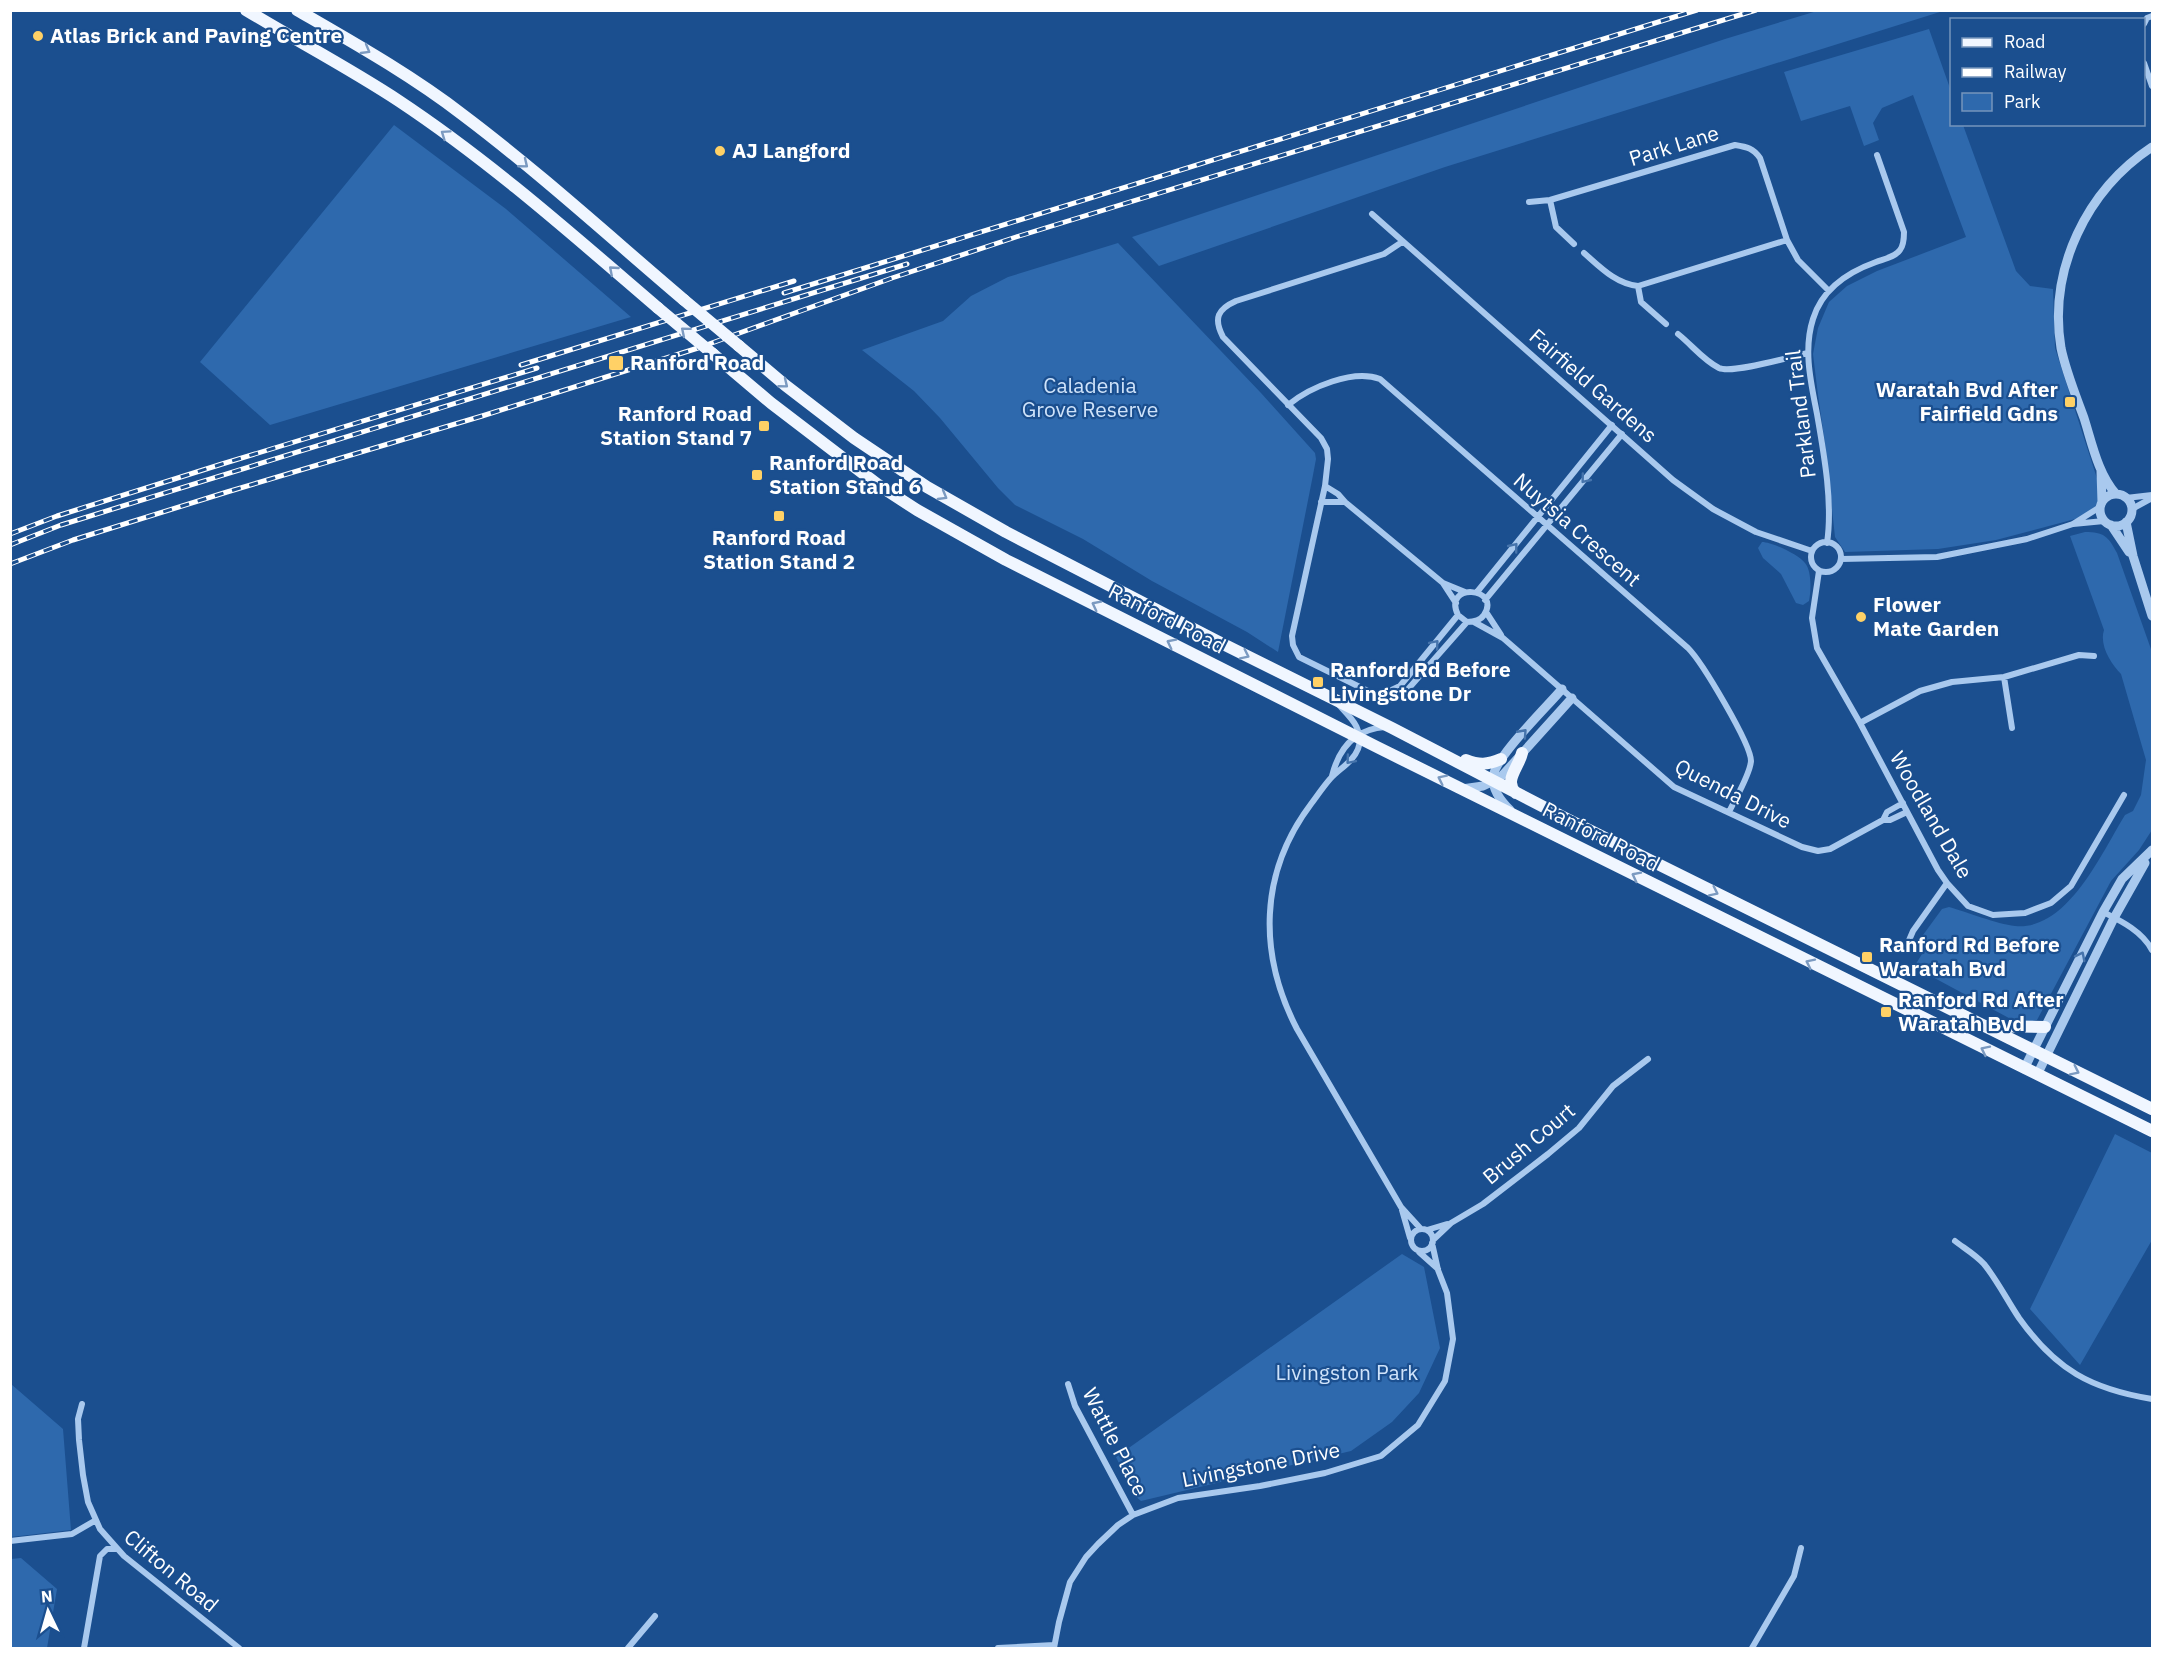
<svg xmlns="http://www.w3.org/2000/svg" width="2163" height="1659" font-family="'IBM Plex Sans',sans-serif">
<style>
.green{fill:#2e69ad}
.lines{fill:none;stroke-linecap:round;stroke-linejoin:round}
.minor{stroke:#a9c9ee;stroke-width:6}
.tertiary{stroke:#a9c9ee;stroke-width:9}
.primary{stroke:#f0f6ff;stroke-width:12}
.rail-casing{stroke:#fff;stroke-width:5}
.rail{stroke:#1b4f8f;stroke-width:3;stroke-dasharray:9;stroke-linecap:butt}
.primary-bridge{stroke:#f0f6ff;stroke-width:12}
.oneway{stroke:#7b9ac1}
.oneway2{stroke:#4674ac}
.poi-dot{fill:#ffd166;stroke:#1b4f8f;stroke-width:2}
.labels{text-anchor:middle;stroke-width:4.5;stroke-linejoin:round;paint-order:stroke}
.poi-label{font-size:21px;font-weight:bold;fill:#fff;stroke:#1b4f8f;text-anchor:start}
.street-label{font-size:21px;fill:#fff;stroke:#1b4f8f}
.park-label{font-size:21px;fill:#cfe3fa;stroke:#1b4f8f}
</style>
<rect width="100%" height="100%" fill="#1b4f8f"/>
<path class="green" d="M1817 11H1943L1445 167 1159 266 1132 237 1725 39Z
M1929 29 1951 91 1952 124 1963 125 2016 271 2030 286 2053 289 2055 348 2102 494 2094 514 1996 540 1938 549 1845 552 1835 537 1825 444 1818 395 1813 354 1818 328 1829 302 1847 286 1877 271 1966 237 1913 95 1882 108 1873 123 1879 140 1864 146 1850 106 1801 121 1784 72Z
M394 125 506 209 631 317 270 425 200 362Z
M1118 243 1261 393 1315 453 1316 459 1313 475 1278 652 1247 632 1152 581 1083 539 1015 505 998 488 940 418 914 391 862 350 943 321 971 296 1008 277Z
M2085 532C2104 532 2108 536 2117 553L2152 652V830L2139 850 2111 881 2037 1020 2020 1024 1914 967 1922 954 1923 935 1942 909 1949 907C1967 912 1997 924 2015 926 2068 931 2102 852 2125 815L2133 811 2141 795 2146 760 2121 674C2111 664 2099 645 2104 630L2070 536Z
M1762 542C1772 542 1799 555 1805 563 1812 571 1811 592 1809 601L1803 605 1796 603 1781 574 1763 558 1758 548Z
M2115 1134 2152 1153V1240L2080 1365 2030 1309Z
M1402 1254 1424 1267 1440 1348 1419 1393 1392 1422 1351 1451 1141 1501 1134 1495 1116 1457Z
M11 1384 63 1429 71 1530 11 1537Z
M21 1558 57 1589 47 1648H11V1559Z"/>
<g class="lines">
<path class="minor" d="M2144 24 2147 18 2152 16
M2144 63 2152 86
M1550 200 1556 227 1574 244
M1529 202 1550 200 1735 145C1747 147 1753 148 1760 158L1787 240 1798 260 1829 291
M1372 214 1673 480 1713 509 1756 532 1812 551
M1402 242 1384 254 1236 301C1218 309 1213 318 1223 337L1321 438 1327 449 1328 459 1325 486 1292 636 1293 645 1299 657 1378 696 1393 700 1402 696 1467 622C1474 622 1480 621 1484 615 1502 587 1442 582 1458 615L1467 622
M1584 253C1600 267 1616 284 1638 286L1787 240
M1638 286 1641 302 1666 324
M1678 334C1692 345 1703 360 1719 368 1732 374 1790 357 1808 353
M1288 405C1310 387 1353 369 1380 379L1688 648C1702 662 1751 744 1751 761 1750 775 1735 799 1729 812
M1325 486 1338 494 1345 502 1443 583 1465 592
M2126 498 2152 495
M1321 502H1345
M2132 509 2152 498
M2073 524 2104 521
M1811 557a15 15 0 1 1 30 0a15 15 0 1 1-30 0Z
M1827 543C1833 503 1824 454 1817 414 1811 383 1803 350 1813 319 1822 289 1848 272 1876 262 1884 259 1895 257 1900 250 1904 245 1904 238 1904 232L1877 155
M1841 559 1937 557 2027 539 2073 524 2100 507
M1819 571 1812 618 1817 648 1860 723 1938 870 1947 883 1968 906 1993 915 2025 913 2051 903 2071 886 2124 795
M1443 583 1456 603
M1477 592 1612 425
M1485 600 1622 434
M1486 612 1501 635
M1474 622 1503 638 1674 787 1802 847 1818 851 1830 849 1883 820H1890L1907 812
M2004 677 2012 728
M1379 696 1400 686 1458 615
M1339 705C1350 717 1365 730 1358 749 1353 762 1339 769 1330 779 1323 787 1317 796 1311 804 1259 873 1258 954 1297 1029L1401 1207 1421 1229
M1860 723 1920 691 1952 682 2004 677 2079 655 2094 656
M1332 776C1339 748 1355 729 1385 727
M1883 820 1887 812 1903 803
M2103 912C2121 921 2142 931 2152 950
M1907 945 1913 931 1947 883
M1402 1210 1410 1238
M1411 1240a11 11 0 1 1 22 0a11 11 0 1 1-22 0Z
M1427 1230 1447 1224
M1433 1240 1451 1223 1483 1204 1548 1154 1579 1128 1613 1086 1648 1059
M1955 1241C1964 1248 1976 1255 1984 1264 1997 1280 2007 1300 2019 1318 2056 1370 2091 1389 2152 1399
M1419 1252 1438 1269
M1068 1384 1075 1406 1133 1515
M82 1404 78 1419 79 1440 83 1475 88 1502 100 1529 124 1556 239 1648
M10 1541 72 1534 96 1520
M84 1648 100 1556 107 1549H117
M628 1648 655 1616
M998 1648 1054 1645
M1054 1648 1059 1622 1070 1582 1086 1557 1098 1544 1118 1525 1133 1515 1178 1498 1260 1486 1325 1473 1381 1456 1418 1425 1445 1381 1453 1339 1447 1293 1438 1270 1432 1243
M1752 1648 1794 1576 1801 1548"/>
<path class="tertiary" d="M2101 471 2102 502
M2116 494C2098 474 2092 443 2084 418 2076 396 2066 372 2061 348 2048 269 2087 190 2152 147
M2100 510a16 16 0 1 1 32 0a16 16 0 1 1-32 0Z
M2126 522 2133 556 2152 616
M2111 525 2129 552
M1462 789 1483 786 1500 778 1572 698
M1510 810C1502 802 1492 789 1493 777 1495 757 1547 707 1562 689
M2024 1069 2103 912 2122 879 2152 850
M2037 1075 2114 918 2145 863"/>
<path class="primary" d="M246 10C297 41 349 68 399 101 491 162 574 236 658 308
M297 10C354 43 411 75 463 115 540 173 611 238 684 300
M739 346 785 385 854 438 927 487 1006 532 1217 641 1392 728 1567 819 2152 1109
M713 354 771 403 877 484 917 510 1006 560 1377 747 2152 1131
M1466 760C1479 765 1487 765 1501 759
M1516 793C1503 781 1519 767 1522 753
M1986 1026 2045 1027"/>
<g class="rail-casing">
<path id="rail" d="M784 293 1697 10
M521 365 794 281
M10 534 57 516 222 464 537 368
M10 545 61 525 907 264
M10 564 73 540 227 492 482 416 698 348 892 278 1016 237 1756 10"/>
</g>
<use href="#rail" class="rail"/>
<path class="primary-bridge" d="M684 300 739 346
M658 308 713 354"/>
</g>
<defs><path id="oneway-chevron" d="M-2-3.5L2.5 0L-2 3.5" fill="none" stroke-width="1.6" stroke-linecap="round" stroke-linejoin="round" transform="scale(1.5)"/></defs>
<g class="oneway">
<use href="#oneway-chevron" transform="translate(366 50) rotate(30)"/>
<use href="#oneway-chevron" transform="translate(445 134) rotate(-145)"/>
<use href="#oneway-chevron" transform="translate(524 164) rotate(39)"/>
<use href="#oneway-chevron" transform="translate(613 270) rotate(-139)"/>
<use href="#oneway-chevron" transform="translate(685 331) rotate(-140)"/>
<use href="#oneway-chevron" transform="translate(784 384) rotate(39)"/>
<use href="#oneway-chevron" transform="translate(943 496) rotate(30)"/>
<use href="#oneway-chevron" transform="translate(1096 605) rotate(-153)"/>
<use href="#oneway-chevron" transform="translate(1171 643) rotate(-153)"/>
<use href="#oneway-chevron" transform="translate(1245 655) rotate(26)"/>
<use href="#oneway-chevron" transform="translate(1442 779) rotate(-154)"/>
<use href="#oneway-chevron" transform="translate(1636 876) rotate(-153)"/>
<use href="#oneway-chevron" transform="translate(1714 892) rotate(26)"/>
<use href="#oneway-chevron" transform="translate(1810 963) rotate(-154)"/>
<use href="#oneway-chevron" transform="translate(1985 1050) rotate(-154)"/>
<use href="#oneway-chevron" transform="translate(2075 1071) rotate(26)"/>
</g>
<g class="oneway2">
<use href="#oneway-chevron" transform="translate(1585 479) rotate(129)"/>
<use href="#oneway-chevron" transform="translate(1514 547) rotate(-51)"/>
<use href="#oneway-chevron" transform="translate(1435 644) rotate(-50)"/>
<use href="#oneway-chevron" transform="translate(1523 733) rotate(-48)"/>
<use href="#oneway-chevron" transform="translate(1350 760) rotate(130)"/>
<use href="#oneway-chevron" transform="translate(2081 956) rotate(-63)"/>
</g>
<g class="poi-dot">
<circle cx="38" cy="36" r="6"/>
<circle cx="720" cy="151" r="6"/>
<rect x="608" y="355" width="16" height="16" rx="3"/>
<rect x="2064" y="396" width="12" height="12" rx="3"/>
<rect x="758" y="420" width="12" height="12" rx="3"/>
<rect x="751" y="469" width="12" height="12" rx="3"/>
<rect x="773" y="510" width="12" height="12" rx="3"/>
<circle cx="1861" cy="617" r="6"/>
<rect x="1312" y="676" width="12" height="12" rx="3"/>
<rect x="1861" y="951" width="12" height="12" rx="3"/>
<rect x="1880" y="1006" width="12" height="12" rx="3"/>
</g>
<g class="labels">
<g class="poi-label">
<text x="50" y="43">Atlas Brick and Paving Centre</text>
<text x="732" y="158">AJ Langford</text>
<text x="630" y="370">Ranford Road</text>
<text x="2058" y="397" text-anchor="end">Waratah Bvd After<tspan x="2058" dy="24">Fairfield Gdns</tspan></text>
<text x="752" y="421" text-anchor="end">Ranford Road<tspan x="752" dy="24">Station Stand 7</tspan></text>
<text x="769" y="470">Ranford Road<tspan x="769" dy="24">Station Stand 6</tspan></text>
<text x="779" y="545" text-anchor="middle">Ranford Road<tspan x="779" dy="24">Station Stand 2</tspan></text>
<text x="1873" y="612">Flower<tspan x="1873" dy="24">Mate Garden</tspan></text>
<text x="1330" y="677">Ranford Rd Before<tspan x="1330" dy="24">Livingstone Dr</tspan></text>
<text x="1879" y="952">Ranford Rd Before<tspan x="1879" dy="24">Waratah Bvd</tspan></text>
<text x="1898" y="1007">Ranford Rd After<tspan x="1898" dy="24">Waratah Bvd</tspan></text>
</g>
<g class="street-label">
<text transform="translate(1674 146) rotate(-17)" y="7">Park Lane</text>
<text transform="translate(1593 386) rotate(41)" y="7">Fairfield Gardens</text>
<text transform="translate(1801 414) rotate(-97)" y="7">Parkland Trail</text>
<text transform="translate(1577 530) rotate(41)" y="7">Nuytsia Crescent</text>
<text transform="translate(1167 619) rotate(27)" y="7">Ranford Road</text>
<text transform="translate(1733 794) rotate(27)" y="7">Quenda Drive</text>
<text transform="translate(1931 815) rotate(60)" y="7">Woodland Dale</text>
<text transform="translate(1601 837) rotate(27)" y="7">Ranford Road</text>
<text transform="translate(1529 1144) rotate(-40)" y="7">Brush Court</text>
<text transform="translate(1115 1442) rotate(63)" y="7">Wattle Place</text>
<text transform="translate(1261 1465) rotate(-11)" y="7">Livingstone Drive</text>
<text transform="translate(171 1571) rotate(40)" y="7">Clifton Road</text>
</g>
<g class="park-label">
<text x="1090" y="393">Caladenia<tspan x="1090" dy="24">Grove Reserve</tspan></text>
<text x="1347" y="1380">Livingston Park</text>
</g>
</g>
<rect width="2163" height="1659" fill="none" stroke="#ffffff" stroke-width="24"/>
<rect x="1950" y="18" width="195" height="108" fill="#1b4f8f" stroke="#7695bc" stroke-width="1.5"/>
<rect x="1962" y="38" width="30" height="9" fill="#f0f6ff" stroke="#7695bc" stroke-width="1.5"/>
<text x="2004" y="48" font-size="18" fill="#ffffff">Road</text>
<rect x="1962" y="68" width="30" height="9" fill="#ffffff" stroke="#7695bc" stroke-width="1.5"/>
<text x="2004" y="78" font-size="18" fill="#ffffff">Railway</text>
<rect x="1962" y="93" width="30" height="18" fill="#2e69ad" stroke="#7695bc" stroke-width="1.5"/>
<text x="2004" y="108" font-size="18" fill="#ffffff">Park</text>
<g transform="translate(48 1611) rotate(355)" stroke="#1b4f8f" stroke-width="4.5" paint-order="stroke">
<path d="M0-4.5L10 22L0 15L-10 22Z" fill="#ffffff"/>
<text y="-9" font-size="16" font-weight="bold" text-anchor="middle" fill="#ffffff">N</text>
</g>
</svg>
